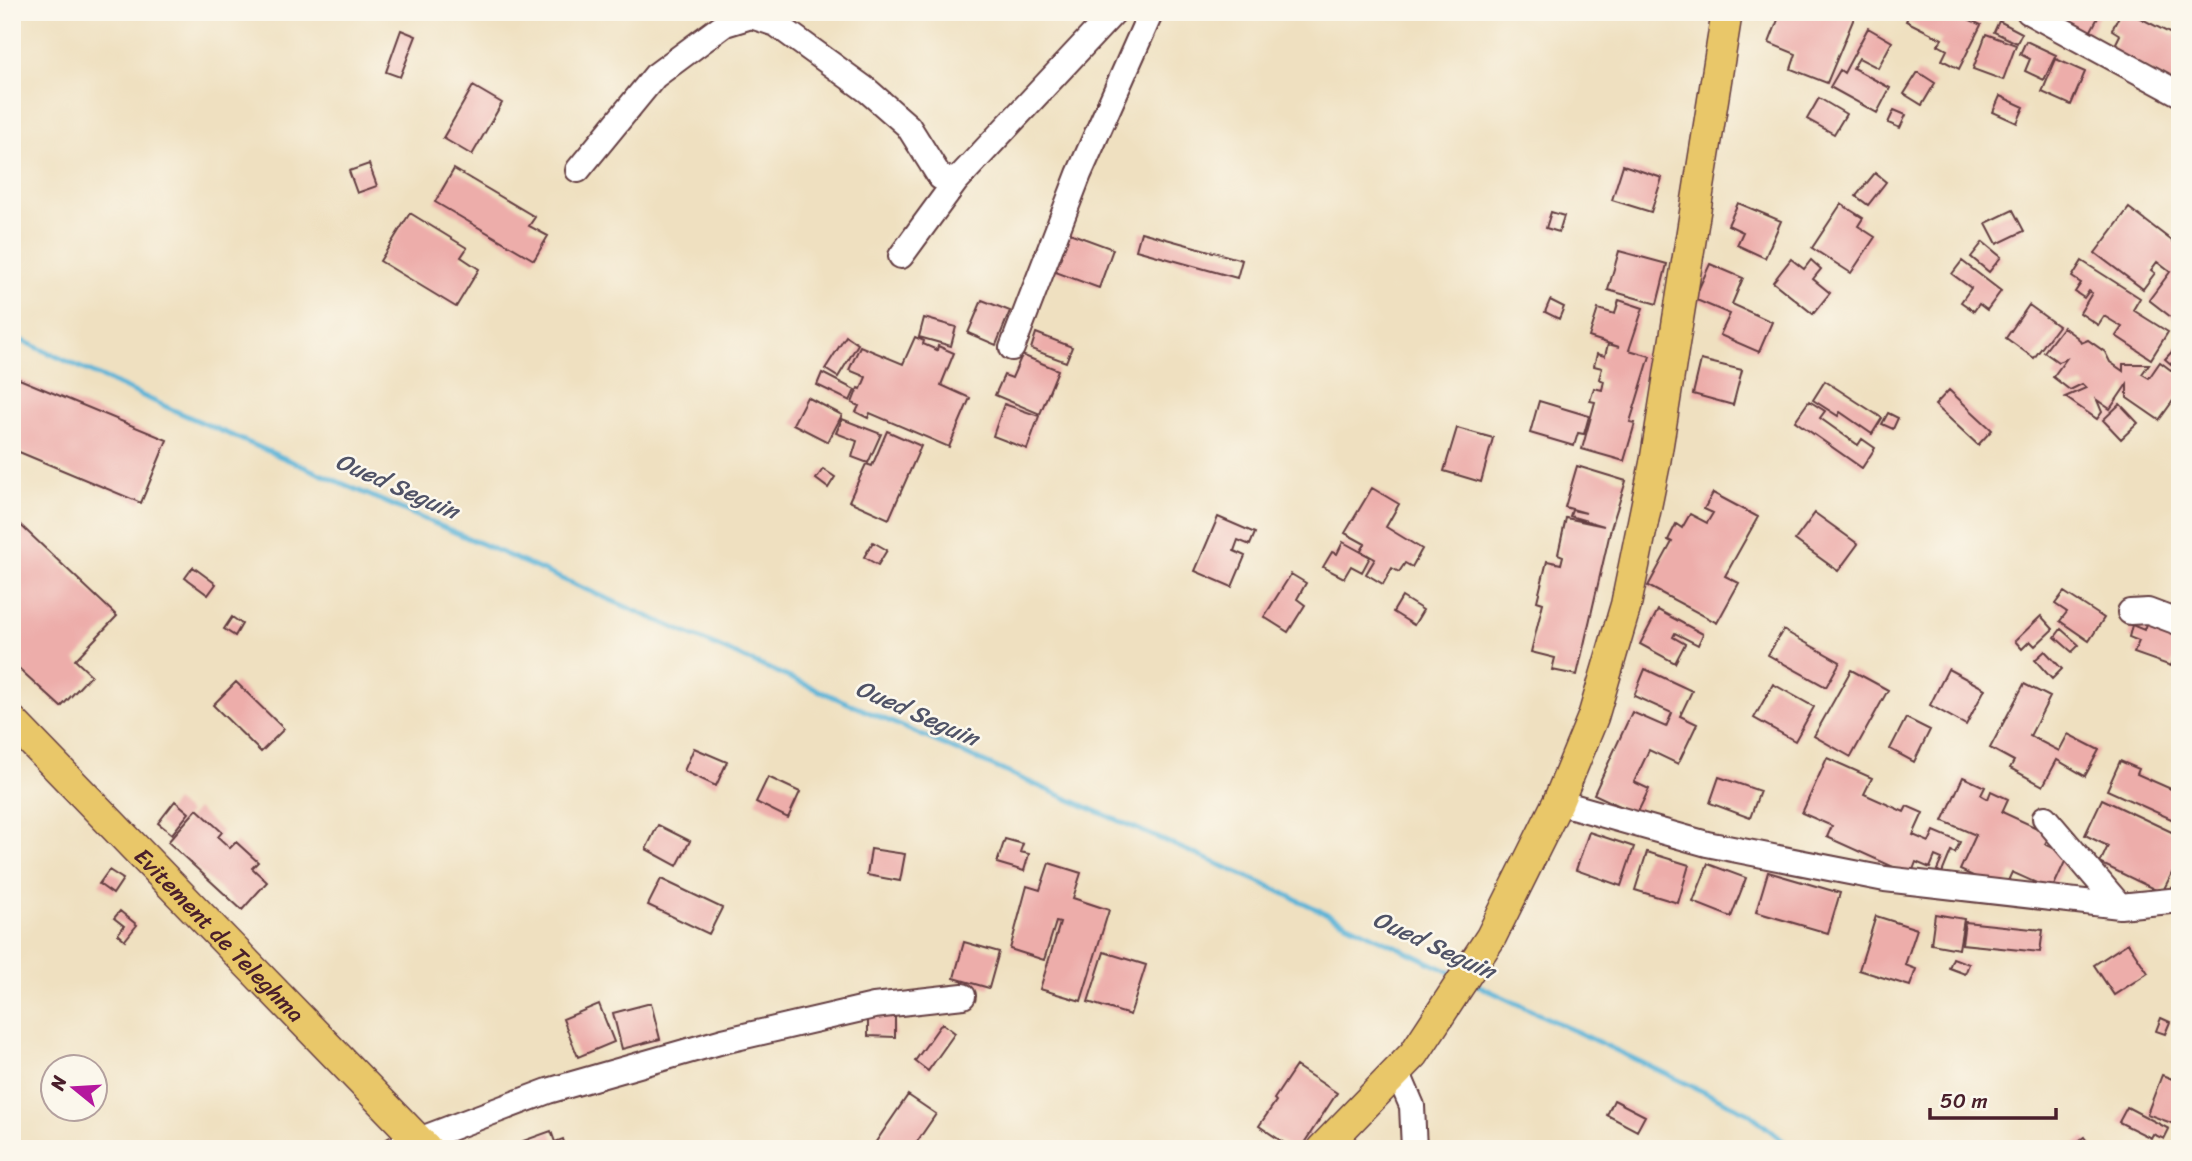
<svg xmlns="http://www.w3.org/2000/svg" width="2192" height="1161" font-family="Sriracha,sans-serif">
<style>
.lines{fill:none;stroke-linecap:round;stroke-linejoin:round}
.stream{stroke:#5ab3d7;stroke-width:5}
.building{fill:#edadaa}
.minor-casing{stroke:#633c41;stroke-width:28}
.major-casing{stroke:#633c41;stroke-width:33}
.minor{stroke:#fff;stroke-width:24}
.major{stroke:#e9c769;stroke-width:30}
.labels{text-anchor:middle;stroke-width:5;stroke-linejoin:round;paint-order:stroke}
.street-label{font-size:23px;fill:#4a1f2b;stroke:#fbf7ec}
.water-label{font-size:24px;font-style:italic;fill:#505367;stroke:#fbf7ec}
</style>
<rect width="100%" height="100%" fill="#fbf7ec"/>
<filter id="ink" filterUnits="userSpaceOnUse"><feTurbulence type="fractalNoise" baseFrequency=".0143" numOctaves="2"/><feDisplacementMap in="SourceGraphic" scale="14" xChannelSelector="R" yChannelSelector="G"/><feConvolveMatrix kernelMatrix="1 2 1 2 8 2 1 2 1" color-interpolation-filters="sRGB"/></filter>
<filter id="wash" filterUnits="userSpaceOnUse"><feTurbulence type="fractalNoise" baseFrequency=".00686" numOctaves="4" result="noise"/><feDisplacementMap in="SourceGraphic" scale="28" xChannelSelector="R" yChannelSelector="G"/><feGaussianBlur stdDeviation="1.57" result="paint"/><feColorMatrix in="noise" values="0 0 0 0 0 0 0 0 0 0 0 0 0 0 0 0 0 1.4 0 .05"/><feComposite in="paint" operator="in"/></filter>
<g filter="url(#wash)">
<rect width="100%" height="100%" fill="#efe0c0"/>
<g class="lines">
<path class="stream" d="M12 336 171 409 1264 884 1456 975
M1471 982 1749 1113 1793 1149"/>
</g>
<g id="blocks">
<path class="building" d="M1781 12H1840L1854 18 1827 83 1791 69 1796 54 1769 43Z
M1910 12H1954L1981 25 1959 69 1942 60 1947 50 1938 45 1942 39 1906 21Z
M2040 12H2101L2087 38Z
M2121 12H2135L2134 15 2175 36 2180 27V87L2112 51 2120 35 2112 30Z
M1999 21 2022 33 2017 43 1994 32Z
M1868 28 1892 42 1878 68 1859 58 1853 68 1890 88 1877 113 1830 87 1840 70 1844 73Z
M401 30 416 36 400 77 386 72Z
M1986 34 2016 45 2003 80 1973 69Z
M2026 41 2056 55 2044 80 2025 71 2030 59 2020 54Z
M2056 59 2085 72 2071 105 2042 92Z
M1918 72 1935 83 1922 105 1904 94Z
M473 86 502 103 472 155 443 138Z
M2000 96 2024 107 2017 123 1993 112Z
M1819 98 1846 114 1834 134 1807 119Z
M1894 110 1906 115 1900 128 1888 123Z
M369 164 377 186 357 193 349 171Z
M1623 165 1662 178 1651 212 1612 200Z
M454 169 535 217 529 226 548 236 534 260 435 202Z
M1875 173 1886 182 1868 205 1856 196Z
M1738 203 1781 221 1765 258 1737 245 1743 232 1728 225Z
M1841 204 1863 218 1858 226 1875 237 1851 273 1812 248Z
M2129 208 2180 247V324L2149 300 2170 272 2157 262 2151 270 2155 273 2143 289 2095 253Z
M2013 210 2024 231 1997 244 1986 223Z
M1551 212 1564 216 1559 232 1546 228Z
M410 213 467 248 461 257 479 269 456 307 380 261Z
M1064 231 1113 249 1099 288 1050 270Z
M1141 232 1242 260 1237 278 1136 250Z
M1983 242 2001 257 1989 272 1971 257Z
M1619 251 1667 264 1657 304 1608 290Z
M1791 259 1804 269 1811 260 1821 269 1813 279 1830 293 1813 314 1773 282Z
M1962 261 2001 291 1987 310 1979 304 1974 311 1961 302 1971 288 1952 274Z
M2082 261 2140 298 2133 310 2168 332 2151 359 2116 336 2122 327 2104 316 2098 325 2080 313 2092 293 2089 291 2084 298 2075 292 2081 283 2072 277Z
M1710 264 1743 278 1732 304 1772 322 1759 352 1720 335 1730 314 1694 299Z
M982 300 1010 311 996 345 968 333Z
M1550 300 1564 307 1559 319 1545 312Z
M1619 300 1643 308 1629 350 1650 356 1630 422 1635 423 1624 461 1582 449 1595 402 1590 401 1594 388 1602 390 1604 381 1599 379 1602 368 1594 366 1597 354 1605 356 1608 344 1619 347 1589 337 1598 309 1615 314Z
M2029 305 2058 326 2034 358 2006 338Z
M924 318 956 327 951 346 919 337Z
M2063 327 2078 338 2081 343 2088 340 2105 352 2110 362 2123 371V364H2149L2142 374 2149 378 2160 362 2180 377V391L2159 420 2127 398V384L2110 409 2097 400 2102 412 2097 419 2065 397 2086 388 2082 384 2070 390 2053 377 2066 359 2058 362 2044 352Z
M1036 333 1072 347 1066 362 1031 349Z
M846 336 858 344 838 377 825 369Z
M915 337 924 341 923 344 937 350 938 346 954 353 941 385 970 398 949 447 870 413 868 418 856 412 859 406 852 403 858 388 861 389 866 377 849 370 860 346 903 364Z
M2180 343V372L2165 359Z
M1022 355 1058 370 1040 414 995 395 1004 375 1012 378Z
M1701 360 1742 370 1733 405 1693 394Z
M822 373 855 390 850 401 817 385Z
M12 376 167 440 141 503 12 449Z
M1825 381 1882 418 1872 434 1840 412 1838 416 1813 400Z
M1949 390 1992 430 1978 445 1935 405Z
M807 397 842 415 828 442 793 424Z
M1539 401 1589 416 1584 434 1578 433 1574 446 1530 433Z
M1809 401 1825 411 1820 418 1858 445 1862 439 1875 448 1862 468 1795 421Z
M1004 404 1039 416 1027 449 993 436Z
M2120 404 2138 423 2121 439 2103 420Z
M1888 413 1898 418 1893 429 1882 424Z
M842 419 881 434 868 463 852 457 857 441 836 433Z
M1457 428 1493 438 1481 482 1444 471Z
M887 431 921 446 889 519 849 501 866 464 872 466Z
M1577 466 1626 481 1611 528 1577 675 1552 670 1555 658 1531 652 1543 603 1537 601 1547 561 1561 564 1563 556 1558 554 1566 518 1604 526 1570 516 1572 510 1586 513 1565 507Z
M823 469 835 477 828 488 816 479Z
M1372 488 1399 504 1386 527 1422 549 1412 567 1405 563 1399 572 1392 568 1383 584 1366 574 1375 559 1361 551 1365 544 1345 533Z
M1713 493 1758 517 1725 576 1739 583 1717 623 1648 586 1672 542 1668 540 1676 524 1682 528 1690 514 1707 523 1713 513 1704 509Z
M1815 513 1858 544 1838 571 1795 540Z
M12 517 117 616 75 660 91 675 61 707 12 662Z
M1218 517 1255 533 1250 545 1238 540 1234 551 1245 556 1232 587 1195 571Z
M873 542 887 550 878 565 864 557Z
M1343 542 1370 557 1362 572 1351 566 1344 578 1323 567 1332 552 1337 554Z
M193 567 216 584 208 595 185 578Z
M1291 574 1306 583 1297 599 1305 605 1288 632 1264 617Z
M2064 592 2104 618 2089 641 2060 621 2067 612 2055 604Z
M1402 597 1423 610 1414 625 1393 612Z
M1658 610 1703 634 1698 645 1675 633 1673 637 1685 644 1675 663 1640 644Z
M2041 616 2053 629 2035 646 2030 641 2022 649 2015 641Z
M232 617 242 624 235 636 224 629Z
M2147 621 2180 632V642L2171 666 2134 653 2139 641 2129 637 2132 625 2144 630Z
M2061 629 2079 645 2072 652 2055 637Z
M1783 630 1840 662 1826 687 1768 655Z
M2045 651 2062 669 2052 679 2035 660Z
M1645 669 1692 691 1680 716 1697 724 1678 764 1649 750 1634 782 1649 789 1637 814 1594 794 1632 712 1666 727 1672 713 1634 696Z
M1948 669 1985 689 1966 725 1930 705Z
M1851 670 1888 690 1851 757 1814 736Z
M236 682 284 729 261 752 213 705Z
M1773 684 1814 707 1795 741 1754 718Z
M2024 684 2050 697 2030 736 2059 751 2068 734 2099 750 2085 776 2057 760 2043 786 2010 768 2014 761 1990 748Z
M1906 718 1930 730 1914 762 1890 749Z
M694 748 727 762 716 786 684 771Z
M1827 758 1872 778 1864 794 1904 812 1907 806 1923 813 1913 835 1929 842 1934 831 1960 842 1955 853 1951 851 1942 873 1937 870 1942 859 1935 856 1930 868 1916 862 1911 875 1827 837 1832 826 1802 813Z
M2120 761 2139 769 2137 774 2180 793V823L2107 790Z
M768 777 800 792 788 818 756 802Z
M1719 777 1760 791 1750 818 1710 803Z
M1963 777 1985 787 1981 795 1988 799 1991 791 2008 799 2002 812 2050 834 2045 844 2068 855 2052 890 2012 872 2004 890 1960 870 1976 835 1943 821Z
M2102 799 2180 836V872L2174 869 2162 893 2100 863 2108 846 2085 835Z
M175 801 189 813 172 834 158 823Z
M197 809 222 832 218 837 230 848 236 842 258 862 252 868 267 882 242 910 168 842Z
M658 825 690 841 677 866 646 849Z
M1589 832 1634 847 1621 886 1576 870Z
M1005 839 1023 844 1020 852 1029 854 1024 871 997 863Z
M871 849 905 854 900 881 867 875Z
M1647 852 1689 865 1678 903 1635 890Z
M1049 863 1081 873 1073 898 1109 910 1081 1001 1040 989 1060 923 1056 922 1044 960 1010 949 1027 886 1040 890Z
M1708 864 1746 878 1731 917 1693 902Z
M109 870 123 879 113 894 99 884Z
M1768 872 1840 893 1828 933 1756 912Z
M661 879 722 908 709 934 648 905Z
M120 911 137 925 125 940 118 934 124 926 114 918Z
M1935 914 1964 919 1959 949 1931 944Z
M1876 916 1917 929 1905 965 1916 969 1910 986 1859 970Z
M1965 922 2043 930 2040 952 1962 944Z
M964 942 999 952 989 988 954 978Z
M2128 943 2148 973 2114 995 2094 965Z
M1104 952 1146 965 1130 1015 1088 1002Z
M1953 958 1969 964 1965 974 1949 968Z
M651 1003 660 1039 622 1049 613 1013Z
M599 1004 614 1042 578 1057 563 1019Z
M868 1010H895V1037L868 1036Z
M2161 1018 2170 1022 2165 1034 2156 1031Z
M942 1023 955 1033 928 1071 915 1061Z
M1296 1066 1337 1093 1300 1149H1293L1259 1126 1276 1101 1274 1099Z
M2162 1075 2180 1082V1109L2174 1124 2147 1114Z
M908 1095 936 1114 912 1149H871Z
M1614 1100 1645 1116 1637 1131 1607 1115Z
M2127 1107 2169 1129 2164 1139 2153 1134 2151 1138 2119 1122Z
M551 1131 555 1142 563 1139 566 1149H526L523 1141Z
M2084 1137 2093 1149H2068Z"/>
</g>
</g>
<g filter="url(#ink)">
<use href="#blocks" fill-opacity="0" stroke="#633c41" stroke-width="2"/>
<g class="lines">
<g class="minor-casing">
<path id="minor" d="M2029 12 2180 94
M578 170 655 76 725 24 751 16 776 24 868 91 908 126 940 177 956 181
M901 256 956 181 1114 12
M1012 348 1079 174 1151 12
M2130 612 2148 611 2180 623
M1558 802 1707 844 1885 879 2120 906 2180 900
M2045 818 2120 906
M1397 1071 1412 1106 1414 1149
M395 1149 548 1091 723 1041 874 1006 963 996"/>
</g>
<g class="major-casing">
<g id="major">
<path id="s1" d="M12 721 427 1149"/>
<path d="M1322 1149 1414 1054 1491 937 1558 802 1593 717 1626 605 1655 463 1727 12"/>
</g>
</g>
<use href="#minor" class="minor"/>
<use href="#major" class="major"/>
</g>
</g>
<g class="labels">
<g class="street-label">
<text dy="8" stroke="none"><textPath href="#s1" startOffset="298">Evitement de Teleghma</textPath></text>
</g>
<g class="water-label">
<text transform="translate(397 486) rotate(24)" y="8">Oued Seguin</text>
<text transform="translate(917 713) rotate(24)" y="8">Oued Seguin</text>
<text transform="translate(1434 945) rotate(25)" y="8">Oued Seguin</text>
</g>
</g>
<rect width="2192" height="1161" fill="none" stroke="#fbf7ec" stroke-width="42"/>
<g transform="translate(74 1088) rotate(288)"><circle r="33" fill="#fbf7ec" stroke="#b4a19f" stroke-width="2"/>
<path d="M0-5L12 26L0 18L-12 26Z" fill="#b5179e"/>
<text y="-10" font-size="19" font-weight="bold" text-anchor="middle" fill="#4a1f2b">N</text>
</g>
<path d="M1930 1108v10h126v-10" fill="none" stroke="#4a1f2b" stroke-width="3.5"/>
<text x="1940" y="1108" font-size="21" fill="#4a1f2b" stroke="#fbf7ec" stroke-width="5" paint-order="stroke">50 m</text>
</svg>
